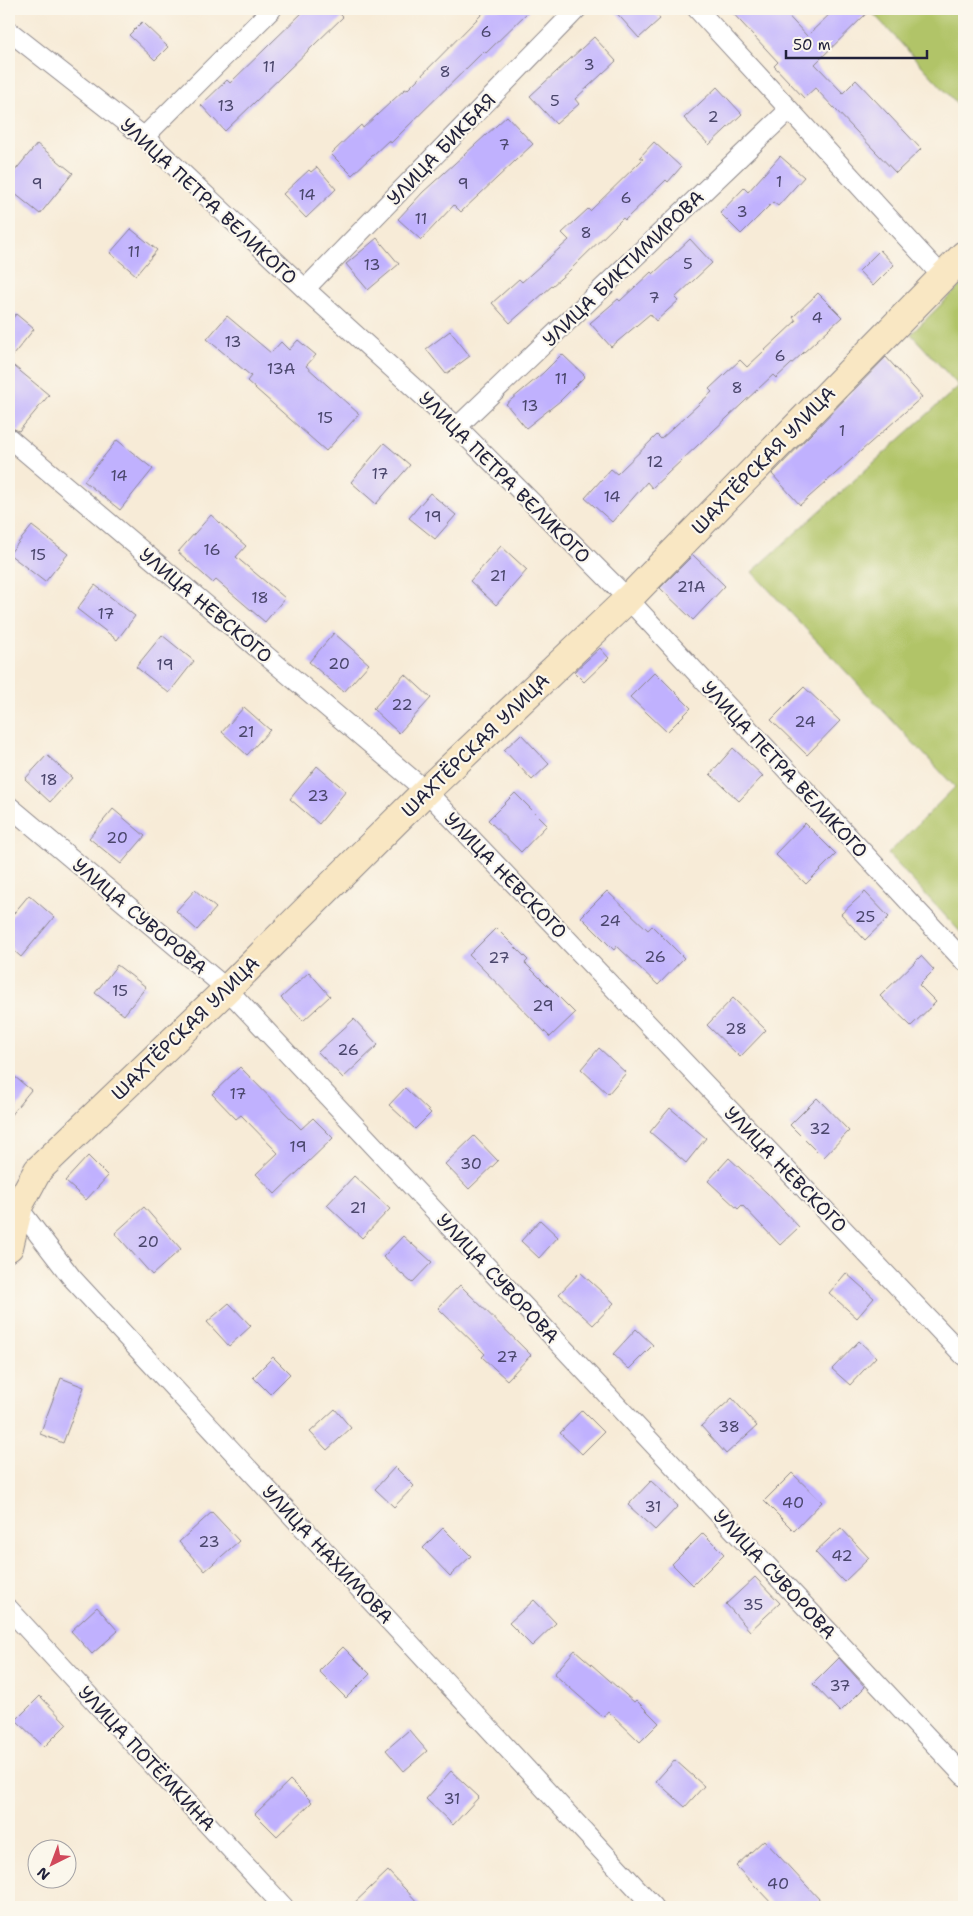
<svg xmlns="http://www.w3.org/2000/svg" width="973" height="1916" font-family="'Shantell Sans',sans-serif">
<style>
.green{fill:#b1c467;stroke:#6a7351}
.building{fill:#c0b1fe}
.lines{fill:none;stroke-linecap:round;stroke-linejoin:round}
.street-casing{stroke:#8c8689;stroke-width:21}
.secondary-casing{stroke:#8c8689;stroke-width:30}
.street{stroke:#fff;stroke-width:19}
.secondary{stroke:#f9e7c3;stroke-width:28}
.labels{text-anchor:middle;stroke-width:4.5;stroke-linejoin:round;paint-order:stroke}
.number-label{font-size:16px;fill:#4a466c}
.street-label{font-size:19px;fill:#22223b;stroke:#fbf7ec}
</style>
<rect width="100%" height="100%" fill="#fbf7ec"/>
<filter id="ink" filterUnits="userSpaceOnUse"><feTurbulence type="fractalNoise" baseFrequency=".02" numOctaves="2"/><feDisplacementMap in="SourceGraphic" scale="10" xChannelSelector="R" yChannelSelector="G"/><feConvolveMatrix kernelMatrix="1 2 1 2 8 2 1 2 1" color-interpolation-filters="sRGB"/></filter>
<filter id="wash" filterUnits="userSpaceOnUse"><feTurbulence type="fractalNoise" baseFrequency=".0096" numOctaves="4" result="noise"/><feDisplacementMap in="SourceGraphic" scale="20" xChannelSelector="R" yChannelSelector="G"/><feGaussianBlur stdDeviation="1.12" result="paint"/><feColorMatrix in="noise" values="0 0 0 0 0 0 0 0 0 0 0 0 0 0 0 0 0 1.4 0 .05"/><feComposite in="paint" operator="in"/></filter>
<g filter="url(#wash)">
<rect width="100%" height="100%" fill="#f7ebd7"/>
<path class="green" d="M869 9H964V111Z
M964 282V936L888 854 955 787 752 572 959 386 911 334Z"/>
<g id="blocks">
<path class="building" d="M306 9H335L343 17 225 131 201 105 227 80 230 83Z
M487 9H531L486 53 484 51 391 143 389 140 352 175 331 154 361 125 363 128 405 89 407 90Z
M613 9H651L660 19 639 38Z
M729 9H782L807 36 835 9H871L815 64 843 93 856 80 921 149 896 173 815 88 804 98 774 66 778 62Z
M142 22 168 47 155 60 129 35Z
M594 37 616 61 575 99 579 104 556 124 530 96Z
M717 87 742 114 709 145 684 118Z
M507 116 533 144 461 212 454 205 421 240 398 219 423 192Z
M654 142 681 167 668 182 666 180 625 220 623 218 569 271 510 323 492 303 519 279 522 282 569 240 562 233 588 209 590 211 643 159 640 157Z
M37 144 73 173 40 214 9 189V178Z
M780 156 804 177 778 206 773 202 741 234 720 213 744 188 748 192Z
M317 167 336 189 306 218 283 194 309 170 311 172Z
M131 229 157 250 136 275 110 253Z
M377 238 399 264 368 290 346 264Z
M690 239 712 263 675 298 678 301 656 321 650 314 611 347 590 323 618 299 620 301 651 272 653 274Z
M880 250 894 265 873 286 859 271Z
M818 293 842 317 776 378 773 375 652 488 647 482 612 522 585 498 611 469 617 474 657 435 661 439 712 392 709 389 740 360 747 367 796 321 793 317Z
M16 314 34 329 9 360V323Z
M227 316 271 353 281 342 289 350 298 340 316 355 306 366 359 414 326 451 247 381 251 376 207 339Z
M450 331 470 356 446 374 426 349Z
M562 354 585 376 560 401 526 428 506 404 543 373Z
M886 357 922 397 800 505 772 474Z
M9 362 49 395 19 431 9 427Z
M117 440 153 469 120 510 84 481Z
M384 443 410 465 376 504 351 482Z
M430 493 456 515 435 539 409 518Z
M211 515 246 546 236 557 285 598 265 622 216 580 213 583 178 552Z
M32 526 68 554 45 582 9 554Z
M501 546 527 570 496 605 470 581Z
M693 555 725 586 693 620 660 588Z
M95 585 135 616 117 640 77 609Z
M334 633 369 664 344 692 309 662Z
M162 635 194 661 169 693 136 667Z
M600 648 609 658 584 682 574 672Z
M655 672 691 708 667 732 630 697Z
M405 674 431 698 399 733 373 709Z
M804 687 840 721 807 755 771 720Z
M244 707 270 730 247 755 222 732Z
M521 734 549 764 532 780 504 750Z
M733 748 763 776 739 801 710 774Z
M47 755 72 778 50 802 25 779Z
M317 766 346 791 319 824 290 799Z
M515 793 547 825 521 852 488 820Z
M113 809 145 836 121 864 89 838Z
M805 823 836 854 806 884 775 854Z
M195 890 216 908 197 930 176 911Z
M607 891 648 930 652 926 684 958 658 985 617 946 614 950 581 917Z
M865 892 889 917 865 940 841 914Z
M29 895 54 917 21 957 9 946V919Z
M496 928 528 960 525 963 575 1013 550 1037 469 955Z
M921 956 934 970 919 985 936 1002 911 1026 880 996Z
M117 965 146 987 124 1015 95 993Z
M309 972 330 996 303 1021 281 998Z
M733 998 766 1030 740 1057 707 1025Z
M354 1019 378 1045 343 1078 318 1052Z
M599 1048 626 1073 608 1094 581 1069Z
M240 1067 301 1129 313 1118 333 1138 275 1194 256 1174 278 1153 241 1115 236 1119 212 1094Z
M9 1072 31 1090 9 1117Z
M405 1088 431 1113 415 1129 389 1105Z
M817 1098 849 1131 823 1158 790 1125Z
M670 1108 706 1138 686 1163 650 1132Z
M474 1136 498 1161 469 1189 445 1164Z
M88 1156 108 1176 86 1200 65 1181Z
M729 1158 767 1193 799 1227 780 1245 742 1205 738 1209 708 1181Z
M354 1176 390 1209 362 1238 327 1205Z
M144 1207 181 1249 152 1275 115 1233Z
M540 1220 558 1237 539 1258 521 1241Z
M403 1236 432 1262 412 1283 383 1257Z
M580 1272 614 1303 593 1325 559 1294Z
M846 1273 874 1298 857 1318 829 1293Z
M460 1285 531 1355 507 1380 482 1357 485 1354 438 1308Z
M229 1303 251 1326 229 1346 207 1322Z
M636 1329 653 1345 629 1369 613 1354Z
M859 1341 876 1357 850 1385 832 1369Z
M273 1357 290 1374 270 1394 253 1377Z
M61 1378 84 1387 63 1443 40 1434Z
M732 1398 757 1426 726 1454 701 1426Z
M335 1409 351 1428 327 1450 310 1432Z
M582 1410 604 1432 582 1454 560 1433Z
M395 1467 414 1486 394 1507 375 1489Z
M792 1473 822 1502 794 1531 764 1501Z
M651 1481 678 1506 655 1530 628 1505Z
M212 1512 239 1541 205 1571 179 1542Z
M443 1528 471 1556 450 1576 423 1548Z
M841 1528 869 1558 844 1582 815 1552Z
M703 1533 724 1554 693 1585 672 1564Z
M755 1577 780 1603 750 1631 726 1604Z
M534 1600 556 1623 532 1646 509 1623Z
M97 1607 118 1631 92 1654 71 1631Z
M343 1647 370 1674 346 1698 319 1671Z
M575 1650 634 1702 636 1700 659 1723 640 1742 608 1711 603 1717 554 1674Z
M839 1658 865 1687 840 1712 813 1684Z
M40 1696 67 1724 44 1747 16 1720Z
M409 1730 427 1751 404 1771 386 1750Z
M675 1760 704 1786 685 1807 656 1781Z
M451 1771 479 1797 453 1825 426 1799Z
M290 1780 312 1802 277 1836 255 1814Z
M764 1840 820 1900 812 1907H775L736 1866Z
M388 1871 422 1907H350Z"/>
</g>
</g>
<g filter="url(#ink)">
<use href="#blocks" fill-opacity="0" stroke="#8c8689" stroke-width="1"/>
<g class="lines">
<g class="street-casing">
<path id="street" d="M697 9 942 276
M9 31 144 137 305 289 457 427 628 599 964 961
M144 137 272 9
M305 289 577 9
M457 427 789 110
M9 438 426 791 964 1356
M9 806 227 989 964 1776
M13 1201 72 1278 654 1907
M9 1609 284 1907"/>
</g>
<g class="secondary-casing">
<path id="secondary" d="M9 1247 19 1205 38 1170 227 989 426 791 628 599 964 255"/>
</g>
<use href="#street" class="street"/>
<use href="#secondary" class="secondary"/>
</g>
</g>
<g class="labels">
<g class="number-label">
<text x="486" y="37">6</text>
<text x="589" y="70">3</text>
<text x="269" y="72">11</text>
<text x="445" y="77">8</text>
<text x="555" y="106">5</text>
<text x="226" y="111">13</text>
<text x="713" y="122">2</text>
<text x="504" y="150">7</text>
<text x="779" y="187">1</text>
<text x="37" y="189">9</text>
<text x="463" y="189">9</text>
<text x="307" y="200">14</text>
<text x="626" y="203">6</text>
<text x="742" y="217">3</text>
<text x="421" y="224">11</text>
<text x="586" y="238">8</text>
<text x="134" y="257">11</text>
<text x="688" y="269">5</text>
<text x="372" y="270">13</text>
<text x="654" y="303">7</text>
<text x="817" y="323">4</text>
<text x="233" y="347">13</text>
<text x="780" y="361">6</text>
<text x="281" y="374">13А</text>
<text x="561" y="384">11</text>
<text x="737" y="393">8</text>
<text x="530" y="411">13</text>
<text x="325" y="423">15</text>
<text x="842" y="436">1</text>
<text x="655" y="467">12</text>
<text x="380" y="479">17</text>
<text x="119" y="481">14</text>
<text x="612" y="502">14</text>
<text x="433" y="522">19</text>
<text x="212" y="555">16</text>
<text x="38" y="560">15</text>
<text x="498" y="581">21</text>
<text x="691" y="592">21А</text>
<text x="260" y="603">18</text>
<text x="106" y="619">17</text>
<text x="339" y="669">20</text>
<text x="165" y="670">19</text>
<text x="402" y="710">22</text>
<text x="805" y="727">24</text>
<text x="246" y="737">21</text>
<text x="49" y="785">18</text>
<text x="318" y="801">23</text>
<text x="117" y="843">20</text>
<text x="865" y="922">25</text>
<text x="610" y="926">24</text>
<text x="655" y="962">26</text>
<text x="499" y="963">27</text>
<text x="120" y="996">15</text>
<text x="543" y="1011">29</text>
<text x="736" y="1034">28</text>
<text x="348" y="1055">26</text>
<text x="238" y="1099">17</text>
<text x="820" y="1134">32</text>
<text x="298" y="1152">19</text>
<text x="471" y="1169">30</text>
<text x="358" y="1213">21</text>
<text x="148" y="1247">20</text>
<text x="507" y="1362">27</text>
<text x="729" y="1432">38</text>
<text x="793" y="1508">40</text>
<text x="653" y="1512">31</text>
<text x="209" y="1547">23</text>
<text x="842" y="1561">42</text>
<text x="753" y="1610">35</text>
<text x="840" y="1691">37</text>
<text x="452" y="1804">31</text>
<text x="778" y="1889">40</text>
</g>
<g class="street-label">
<text transform="translate(441 149) rotate(-46)" y="7">УЛИЦА БИКБАЯ</text>
<text transform="translate(209 201) rotate(43)" y="7">УЛИЦА ПЕТРА ВЕЛИКОГО</text>
<text transform="translate(623 268) rotate(-44)" y="7">УЛИЦА БИКТИМИРОВА</text>
<text transform="translate(763 460) rotate(-46)" y="7">ШАХТЁРСКАЯ УЛИЦА</text>
<text transform="translate(505 477) rotate(45)" y="7">УЛИЦА ПЕТРА ВЕЛИКОГО</text>
<text transform="translate(206 605) rotate(40)" y="7">УЛИЦА НЕВСКОГО</text>
<text transform="translate(475 745) rotate(-44)" y="7">ШАХТЁРСКАЯ УЛИЦА</text>
<text transform="translate(785 769) rotate(47)" y="7">УЛИЦА ПЕТРА ВЕЛИКОГО</text>
<text transform="translate(506 875) rotate(46)" y="7">УЛИЦА НЕВСКОГО</text>
<text transform="translate(140 916) rotate(40)" y="7">УЛИЦА СУВОРОВА</text>
<text transform="translate(185 1028) rotate(-44)" y="7">ШАХТЁРСКАЯ УЛИЦА</text>
<text transform="translate(786 1169) rotate(46)" y="7">УЛИЦА НЕВСКОГО</text>
<text transform="translate(498 1278) rotate(47)" y="7">УЛИЦА СУВОРОВА</text>
<text transform="translate(328 1554) rotate(47)" y="7">УЛИЦА НАХИМОВА</text>
<text transform="translate(775 1574) rotate(47)" y="7">УЛИЦА СУВОРОВА</text>
<text transform="translate(147 1758) rotate(47)" y="7">УЛИЦА ПОТЁМКИНА</text>
</g>
</g>
<rect width="973" height="1916" fill="none" stroke="#fbf7ec" stroke-width="30"/>
<g transform="translate(52 1864) rotate(222)"><circle r="24" fill="#fbf7ec" stroke="#a4a2a5"/>
<path d="M0-4L9 19L0 12L-9 19Z" fill="#d1495b"/>
<text y="-8" font-size="14" font-weight="bold" text-anchor="middle" fill="#22223b">N</text>
</g>
<path d="M786 50v8h141v-8" fill="none" stroke="#22223b" stroke-width="2.5"/>
<text x="793" y="50" font-size="15" fill="#22223b" stroke="#fbf7ec" stroke-width="4" paint-order="stroke">50 m</text>
</svg>
